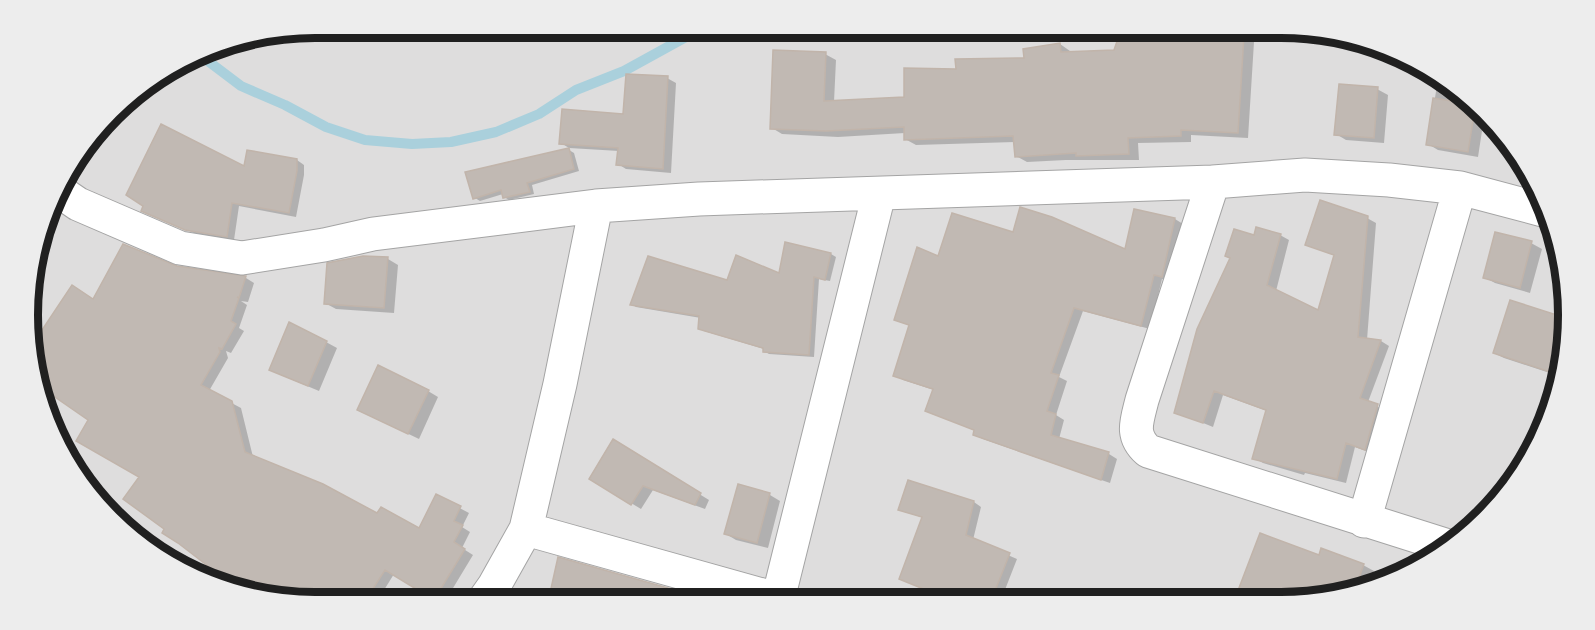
<svg xmlns="http://www.w3.org/2000/svg" width="1595" height="630" font-family="'DM Sans',sans-serif">
<style>
.residential{fill:#dedddd}
.shadow{fill:#0003}
.lines{fill:none;stroke-linecap:round;stroke-linejoin:round}
.stream{stroke:#aad0dc;stroke-width:10}
.building{fill:#c1b9b3;stroke:#c1b4aa;stroke-width:1.5}
.minor-casing{stroke:#a4a4a4;stroke-width:35}
.minor{stroke:#fff;stroke-width:33}
.rim{fill:none;stroke:#202020;stroke-width:8}
</style>
<rect width="100%" height="100%" fill="#f0ede7"/>
<path class="residential" d="M315 27H1280L1355 37 1456 87 1530 171 1566 278 1558 390 1520 475 1470 531 1407 573 1318 600 315 603 240 593 140 544 75 475 33 372 30 277 65 171 125 98 222 42Z"/>
<path class="shadow" d="M1123 27H1202L1207 29 1205 34 1243 36 1254 42 1248 138 1191 135V142L1138 143 1139 160H1066L1027 162 1016 156 1015 142 916 145 905 139V133L838 137 782 134 772 128 825 54 836 60 834 102 906 98 957 71 1026 60 1060 44 1070 51 1071 53 1115 52Z
M667 78 676 83 671 173 626 169 618 164 619 151 569 148 561 143 625 115Z
M1438 78 1456 87 1497 134 1482 131 1478 157 1438 150 1428 144Z
M1377 89 1388 95 1384 143 1346 140 1336 134Z
M569 150 574 153 579 171 532 185 534 194 509 200 504 197 503 194 480 201 475 198Z
M297 160 304 165V175L296 217 239 206 234 240 194 233 150 214 245 168Z
M1367 218 1376 223 1367 340 1381 341 1389 346 1368 402 1386 411 1374 454 1355 447 1346 483 1305 473 1304 475 1263 463 1254 458 1267 411 1223 395 1213 427 1176 412 1255 237 1280 235 1289 240 1276 291 1319 312 1336 256 1307 244Z
M1175 219 1183 224 1171 281 1162 279 1150 329 1083 311 1059 377 1067 381 1056 415 1064 420 1059 439 1109 454 1117 459 1110 483 983 439 974 435 976 431 927 411 934 390 903 380 895 375 911 326 896 320 939 258 1014 234 1126 251Z
M1531 243 1542 249 1530 293 1495 283 1484 277Z
M787 244 831 254 836 257 830 281 819 279 814 357 769 354 764 351V349L704 331 699 328 701 318 636 307 631 304 728 281 780 275Z
M388 259 398 265 394 313 336 309 325 303Z
M176 268 246 278 254 283 248 302 241 301 247 305 239 328 244 331 231 353 226 351 228 358 209 391 241 408 253 457 377 515 419 530 437 496 469 513 462 527 470 532 462 548 473 555 444 603 394 574 376 603H315L246 594 179 542 166 528 141 477 90 420 37 383 33 372 32 348 73 287 94 300Z
M1563 318 1559 376 1504 358 1494 353Z
M326 342 337 348 319 391 281 375Z
M428 391 438 397 419 439 369 415Z
M613 441 709 500 705 509 653 490 641 509 591 479Z
M909 482 974 502 981 507 973 540 1017 559 1001 600 1008 601H954L901 579 923 518 900 509Z
M739 486 770 495 780 501 768 548 736 540 726 534Z
M1320 557 1363 565 1374 571 1372 575 1386 580 1318 600 1237 601Z
M559 559 710 601 711 602H549Z
M514 591 548 602 507 603Z"/>
<g class="lines">
<path class="stream" d="M200 55 241 86 285 105 326 127 365 140 412 144 451 142 496 132 539 114 576 90 624 71 704 27"/>
</g>
<path class="building" d="M1122 27H1195L1194 32 1244 35 1238 133 1181 130V136L1128 138 1129 154 1076 156V153L1015 157 1013 136 904 140V127L826 131 770 129 773 50 826 52 824 101 904 97V68L956 69 955 59 1024 58 1023 49 1060 43 1061 52 1114 50Z
M626 74 668 76 663 169 616 165 618 148 559 144 562 109 623 114Z
M1339 84 1378 87 1374 138 1334 135Z
M1433 98 1471 104 1475 108 1468 152 1426 145Z
M161 124 244 166 247 150 297 159V171L289 213 232 203 227 237 185 230 141 211 143 206 126 195Z
M569 148 574 169 527 183 530 192 503 198 501 190 473 199 465 172Z
M1320 200 1368 216 1358 337 1381 340 1360 398 1378 404 1365 450 1346 443 1337 479 1252 459 1266 410 1214 391 1203 423 1174 413 1197 329 1230 258 1225 256 1234 229 1254 235 1256 227 1281 234 1267 285 1318 310 1334 255 1305 245Z
M1020 207 1052 217 1125 249 1134 209 1175 218 1162 277 1154 275 1141 326 1074 308 1051 373 1059 375 1047 411 1056 414 1051 435 1109 452 1101 480 973 435 974 430 925 411 933 389 893 376 909 325 894 320 917 247 938 256 952 213 1013 232Z
M1495 232 1532 241 1520 288 1483 278Z
M785 242 831 253 825 280 814 277 809 355 763 352V348L698 329 699 316 630 305 648 256 727 280 736 255 779 273Z
M123 244 177 266 246 276 239 298 237 297 239 298 231 321 236 324 222 349 219 348 220 352 201 385 232 401 245 452 323 484 377 513 381 507 419 528 436 494 461 506 454 521 463 525 454 542 465 549 434 600 385 570 367 598 357 591 347 603H315L243 593 178 543 162 533 164 529 123 499 139 477 76 441 88 420 39 386 33 372 32 345 72 285 93 299Z
M363 256 388 257 384 308 324 304 327 263Z
M1510 300 1563 317 1559 375 1493 353Z
M289 322 327 341 308 386 269 370Z
M378 365 429 390 408 434 357 410Z
M613 439 701 493 695 505 643 486 631 505 589 479Z
M908 480 974 501 966 535 1010 553 991 601H953L899 579 922 517 898 510Z
M738 484 770 493 757 543 724 534Z
M1260 533 1319 555 1321 548 1364 564 1360 575V588L1318 600 1234 601Z
M558 557 703 598 711 602H548Z"/>
<g class="lines">
<g class="minor-casing">
<path id="minor" d="M1213 182 1142 400C1137 421 1130 435 1148 451L1448 546
M59 191 78 204 180 248 242 258 324 245 373 234 596 206
M1364 521 1460 188
M526 529 787 602
M778 599 879 194
M482 603 494 586 526 529 560 384 596 206 699 199 1213 182 1305 175 1389 180 1460 188 1543 210"/>
</g>
<use href="#minor" class="minor"/>
</g>
<path d="M0 0H1595V630H0ZM315 38H1281A277 277 0 0 1 1558 315V315A277 277 0 0 1 1281 592H315A277 277 0 0 1 38 315V315A277 277 0 0 1 315 38Z" fill="#ededed" fill-rule="evenodd"/>
<path class="rim" d="M315 38H1281A277 277 0 0 1 1558 315V315A277 277 0 0 1 1281 592H315A277 277 0 0 1 38 315V315A277 277 0 0 1 315 38Z"/>
</svg>
